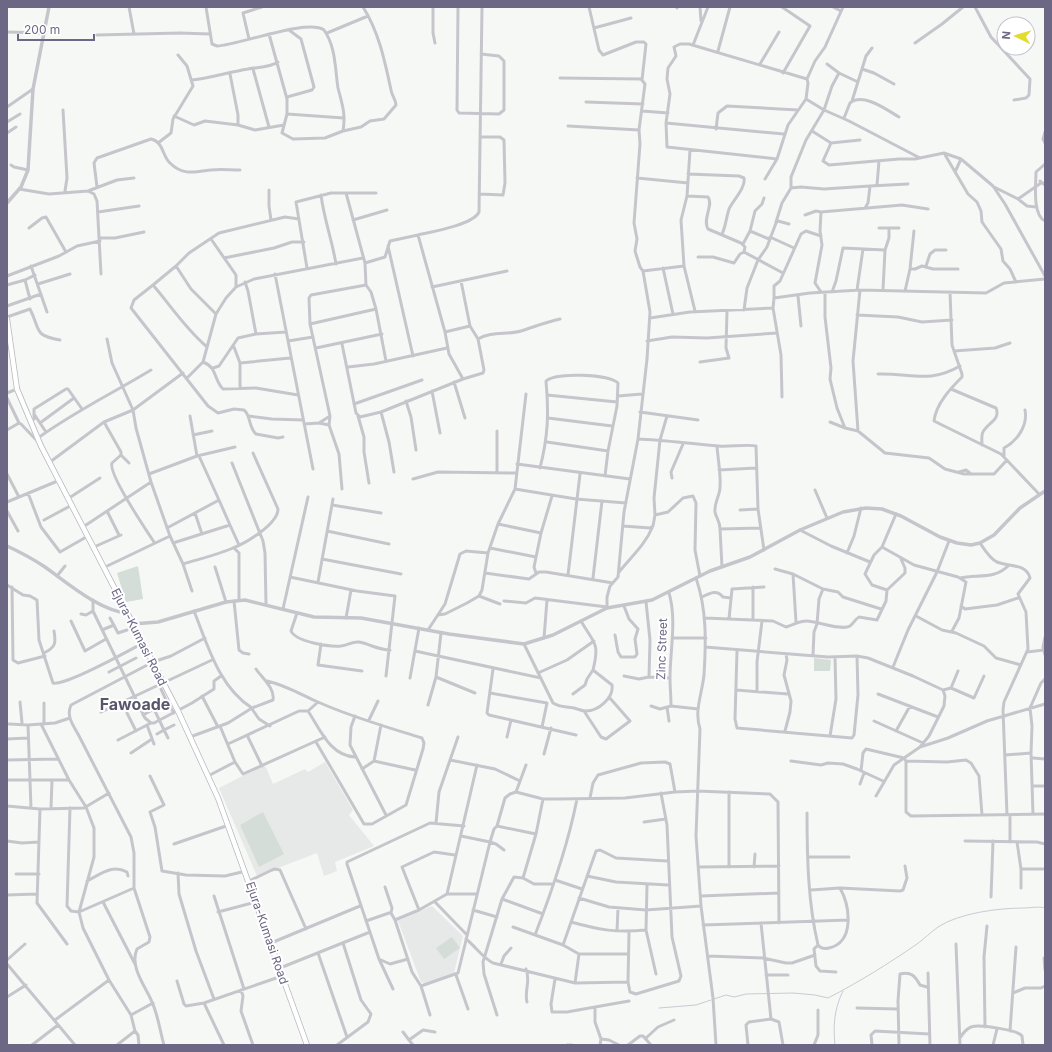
<svg xmlns="http://www.w3.org/2000/svg" width="1052" height="1052" font-family="Inter,sans-serif">
<style>
.built{fill:#e7e9e8}
.green{fill:#d4ddd7}
.lines{fill:none;stroke-linecap:round;stroke-linejoin:round}
.stream{stroke:#cacad5;stroke-width:1}
.primary-casing{stroke:#bab8c0;stroke-width:6}
.minor{stroke:#c7c5cc;stroke-width:3}
.tertiary{stroke:#c7c5cc;stroke-width:3.5}
.primary{stroke:#fff;stroke-width:4.5}
.labels{text-anchor:middle;stroke-width:4;stroke-linejoin:round;paint-order:stroke}
.street-label{font-size:12px;fill:#6d6786;stroke:#fff}
.district-label{font-size:16px;font-weight:bold;fill:#59556b;stroke:#fff}
</style>
<rect width="100%" height="100%" fill="#f6f8f5"/>
<path class="built" d="M325 762 353 810 349 815 374 846 335 862 337 871 324 876 317 853 257 876 219 788 262 766 266 767 273 784 305 769 308 772Z
M432 906 463 936 454 973 426 984 421 982 398 921Z"/>
<path class="green" d="M138 566 143 599 126 602 117 573Z
M814 658 831 660 830 671H814Z
M263 812 284 854 259 867 240 825Z
M452 937 460 948 444 959 436 948Z"/>
<g class="lines">
<path class="stream" d="M714 999 726 995 734 997 746 994 793 993 815 995 828 998C859 982 888 964 917 944 924 939 931 932 938 927 959 913 999 908 1024 908 1030 908 1039 906 1045 908
M659 1008 696 1005 711 1000
M835 1045C833 1026 834 1009 843 991"/>
<g class="primary-casing">
<path id="primary" d="M7 319 17 389 41 446 178 711 218 798 307 1045"/>
</g>
<path class="minor" d="M129 7 134 34
M206 7 212 44 217 46C239 45 308 18 324 30 336 47 335 69 338 88 342 104 346 114 343 131
M433 7V33L435 43
M458 7 457 110 459 113 499 114 504 110V61L499 56 481 54
M589 7 599 50 603 55 636 42H644L646 44 642 80
M677 7V8
M700 7 701 21
M782 7 810 26 783 73
M833 7 841 11
M975 7 991 37 1030 79 1029 95 1026 98 1014 100
M594 28 631 18
M7 32 45 33
M327 33 368 16
M269 34 287 99V114L282 133 293 139 325 138 343 131 361 127 370 121 384 119 396 105C396 100 392 96 391 90 385 62 379 32 363 7
M97 35 180 33 210 34
M249 39 243 13 262 7
M915 43 942 24 963 7
M693 45 708 7
M718 51 730 7
M760 64 779 32
M827 64 839 73 858 82
M253 69 269 127
M862 69 874 73 894 84
M839 73 832 86 824 110 849 121 920 158
M230 74 238 115V125
M560 78 641 79 645 84 639 130 640 144 634 223 637 239 635 251 640 267 643 271 650 312 647 359 638 439 624 512 618 577 610 586 607 597V608
M192 80C211 78 229 72 248 69 258 67 269 68 278 62
M287 97 312 90 314 87 301 39 289 30
M852 101 866 56 872 48
M586 102 643 104
M7 107 33 89
M63 110 67 178 65 191
M642 111 668 113
M287 114 344 118
M174 116 194 125 205 121 238 125 255 130 284 125
M844 118 850 103C863 92 887 110 899 117
M7 122 20 114
M666 123 784 134
M568 126 639 130
M716 129 718 113 727 106 798 110
M812 131 831 143 823 161 829 165 899 159H915L944 153 961 159 993 186 1005 204 1045 276
M1045 132 1043 139 1045 143
M7 133 16 127
M158 143 171 133 173 119 193 86 187 66 178 55
M831 143 860 140
M944 153 968 194 977 202 981 211 982 222 1001 249 1003 261 1010 269 1016 282
M777 159 667 147 666 123 670 94 667 79 668 68 676 56 674 47 680 44H689L807 79
M1045 164 1036 172C1036 184 1032 215 1045 221
M11 165 14 167 28 170
M955 172 961 159
M688 174 739 176 744 178C746 188 733 200 729 209 726 218 726 226 722 234
M637 178 688 183
M765 179 777 159 788 125 806 99 808 83 807 79 815 61 825 47 843 7
M1040 181 1045 185
M877 185 879 161
M97 187 94 163 97 158 151 139C164 142 162 156 170 163 183 176 195 172 211 170 220 169 230 170 240 170
M994 187 1018 199 1027 206 1036 207
M791 188 801 187 824 189 870 186
M19 189 49 194 88 191 94 194 97 201 101 274
M269 190V206L271 220
M88 191 117 180 134 178
M346 193 365 263 366 285 371 292 376 309 386 361
M480 194 503 195 505 183 504 140 500 137H481
M321 195C324 219 332 240 336 264
M687 196 708 197C714 205 702 219 708 229L741 243 745 247 744 252 783 273
M1018 199 1041 183
M865 208 868 203 870 186 908 184
M98 212 139 206
M805 215 816 211 821 212
M353 220 387 210
M776 222 782 203 791 188V177L806 140 824 110 806 99
M29 228 42 218 46 217 66 252
M879 228H899
M750 231 755 211 762 204 764 198
M821 236 806 231 801 234 780 281 774 286V298L810 293 860 290 986 293 1004 283 1045 279
M770 237 794 248
M100 238H115L144 232
M211 239 236 275V287
M743 244 750 231 769 239
M388 246 413 356
M698 257H713L734 263 740 254 744 252
M224 258 274 248 292 242H304
M365 263 385 257 390 241 418 235
M31 266 47 312
M176 266 153 285C171 306 185 328 206 346
M684 266 695 311
M926 266 930 254 935 250H946
M307 268 296 202 331 193H376
M663 268 673 314
M910 269H915L922 266 933 269H958
M643 271 684 266 681 220 687 196 690 150
M275 274 313 469
M7 276 59 256 77 246 100 241
M25 280 30 299
M461 281 470 326 478 339 484 370 483 373 463 379 449 354 445 332 418 235C431 232 473 225 479 212L482 7
M38 284 70 274
M7 285 25 280 35 275
M153 285 134 300 131 308 208 406 218 413 234 409 244 410C251 415 248 427 256 434L278 438 283 437
M432 287 507 271
M857 290 863 249
M883 290 885 250 889 238V229
M905 291 910 269 914 231
M821 292 815 283 822 245 820 231 821 212 902 205 928 209
M825 292V317L831 368 830 379 837 408 845 428
M832 292 836 281 843 248 885 250
M950 292 952 345 962 374V377C950 389 936 404 934 421L1001 454 1039 494
M798 296 801 326
M774 298 773 308 781 355 782 397
M7 306 41 294
M744 310 747 288 758 260 767 247 776 223 778 221 789 224
M216 314 191 289 176 266 189 253 219 233 285 217 299 219
M857 315 898 317 922 322 952 320
M7 317 30 309C41 331 33 335 60 340
M650 318 690 312 773 308
M310 324 376 309
M445 332 470 326
M256 334 286 332
M107 339 112 363 133 410 136 428 151 482 170 536 183 564C199 559 217 555 233 548 246 543 278 524 278 509L253 453
M478 339C491 331 507 335 521 331 534 327 546 322 560 319
M288 341 313 337
M647 341 672 337 707 338 777 333
M342 344 356 413 360 417 381 412 463 379
M234 347 240 363V388
M316 348 382 334
M954 351 995 348 1010 343
M203 362C218 368 213 379 223 389L256 388 298 395
M700 362 729 358 726 348 727 311
M240 363 290 358
M348 367 374 364 447 348
M213 368 219 366 238 338 256 334 248 291 245 282
M878 374C911 373 929 384 960 366
M187 378 203 362 216 314 226 298 236 287 254 279 363 258
M454 382 465 418
M951 389 996 408C1001 420 987 423 983 432 981 435 982 441 982 445
M432 391 440 433
M7 393 17 389
M547 395 617 402
M618 396 642 394
M7 398 19 423
M406 401 411 417 416 450
M354 404 422 380
M381 412 389 442 394 472
M640 412 698 420
M34 414 46 432
M190 416 197 456
M249 416 272 419 303 420
M358 416 364 437V452L369 483
M548 418 612 426
M31 422 34 419V409L66 389H68L82 409
M104 422 121 452V455L112 463C108 473 146 530 154 542
M830 422 845 428 858 431 885 453 929 458 945 469 964 474H994L1007 460
M40 423 74 398
M319 423 330 416
M304 424 319 423 329 425
M7 430 19 423 21 424 40 444
M858 431 853 361 860 290
M193 435 212 431
M38 438C74 412 113 393 151 370
M638 439C665 440 691 444 719 446 729 447 748 444 756 446L758 509
M547 442 608 451 605 476
M717 446C718 460 721 474 720 487 720 496 714 502 715 512 716 518 720 521 720 529
M121 455 129 463
M1004 457V448C1017 441 1028 426 1025 410
M50 462 104 422 133 410 183 373
M232 463 263 541 265 553 266 604
M517 464 630 479
M540 468C548 437 549 413 546 381 556 372 608 374 618 383L617 406 608 451
M719 470 756 468
M497 472V431
M959 472 966 470 971 474
M7 474 19 497
M149 474 197 456 235 447
M672 478 671 472 683 444
M413 479 438 472 516 473
M342 489 339 454 329 425 330 416 327 402 310 324 309 298 311 295 366 285
M515 489 576 499 626 503
M815 490 827 518
M28 493 41 527 60 552 88 536
M69 498 100 478
M219 500 230 525
M7 502 60 480
M332 505 381 513
M740 510 758 509 764 550
M7 511 18 531
M107 511 119 535
M195 513 202 534
M896 514 882 547 914 565 958 577 966 582 959 618 952 631
M655 515 668 512 683 498 693 496 696 503 695 550 700 576
M44 520 72 505
M498 524 541 533 534 567 536 573
M623 526 650 528 653 526 655 515 654 498 660 440 667 416
M83 527 151 482
M167 528 219 500 199 456
M800 530 831 546 870 562
M327 531 389 544
M541 533 552 496
M173 543 230 525 239 545
M980 543C984 549 990 559 997 562 1009 567 1026 563 1030 578L1018 594 1026 612 1028 649 1004 702 1003 710 1007 815
M94 547 121 535
M882 547 874 555 865 574 872 585 887 590
M234 548 239 553V600
M490 548 536 557
M847 553 854 536 861 508
M322 559 401 574
M183 564 192 591
M215 567 226 602
M722 567 720 529 761 528
M103 568 170 536
M775 569 793 574 823 589 838 592 843 597 881 609
M619 572C630 558 645 545 652 528
M485 573 529 579 539 572H546L613 583
M793 574 796 622
M568 575 580 474
M57 576 65 566
M290 577 357 591 395 596 386 676
M593 578 602 501
M696 578C707 610 706 642 704 675 702 694 694 711 700 729L696 836 701 906 713 998 716 1045
M960 578C977 574 995 580 1009 565
M318 582 333 499
M7 585 23 595 30 596 37 600 39 640 53 683C66 686 128 651 143 643
M12 587 13 660 18 663 45 656
M753 587V619
M669 593C677 620 670 650 670 678 670 687 671 696 671 706
M479 596 500 604
M702 597C710 593 717 589 723 597L731 598
M93 600V611L145 718 151 723H154L192 703 214 689V681L221 676
M234 601 239 650 243 653 249 654
M504 601 526 603 535 598 607 607
M646 602 650 640 649 677 670 678
M961 606 965 609 997 605 1018 598
M283 609 308 497
M194 611C208 646 219 687 252 708
M297 613 291 631C296 642 330 647 341 646 348 645 353 641 359 642 370 644 378 650 390 650
M81 614 86 615 93 611
M438 615 445 614 467 603 479 596 482 590 488 553 498 524 515 489 526 394
M916 616 942 630 956 633 984 646 996 658 1021 665
M110 618 118 633 127 630
M346 618 351 590
M705 618 773 621 786 627C794 625 798 621 807 621 816 621 842 631 850 626 854 623 855 619 859 617L877 620 886 601 887 590 905 573V568L901 559
M729 619 732 589 764 587
M71 621 85 651 106 639
M102 630 114 625
M428 630 445 604 460 554 466 551 488 553
M615 635 618 652 621 657H635L637 654 635 639 638 629 629 619 624 606
M1045 637 1043 647 1045 655
M544 638 547 600
M672 638H706
M321 644 318 665 362 671
M524 644 553 703C561 708 566 706 574 708 578 709 582 711 586 711 598 711 614 698 612 685L593 670C600 642 594 644 581 621
M705 647 828 657 857 656 868 658 913 676 943 690 945 696 944 706 929 736 920 747
M415 651 541 678
M737 651 735 719 737 728 852 738 854 735 858 695 857 656
M1027 652 1044 650
M44 653C56 647 56 643 54 631
M813 655 814 632 817 624 819 599 823 589
M893 667 908 630 937 572 949 541
M493 669 487 713 489 715 576 735
M109 672 136 658
M538 673 567 660 594 641
M624 676 639 679 649 677
M436 677 475 693
M410 678 419 628
M267 681C285 685 300 694 318 702 351 717 387 727 422 738L424 743 423 749 406 805 372 824H364L316 742
M951 688 974 698 984 676
M161 689 167 702
M736 690 788 694
M943 690 951 688 958 671
M757 691V662L762 621
M490 693 547 703
M573 694 585 685 587 679 593 670
M878 694 938 717
M202 696 218 727
M20 702 22 723
M318 702 308 711C320 729 330 756 355 757
M44 703V724
M428 705 436 677 441 633
M651 706 660 709 671 706 698 709
M667 707 669 721
M252 709 259 719 270 726
M584 711 601 737 606 739 630 721 609 697
M101 712 212 660
M127 713 136 731
M143 715 154 709
M355 716 351 727 350 745 386 815
M369 720 378 701
M874 721 923 743
M9 724 28 725
M41 724 69 780 86 807 94 828V857L79 912 83 928 109 980 131 1015
M147 725 154 744
M174 725 164 730 154 709 167 702 174 713
M220 726 235 762 243 774 325 737
M542 727 547 703
M785 731 790 712 791 701 784 675 787 660 786 654
M896 731 910 706
M157 734 164 730 168 738
M247 735 262 766
M830 736 836 699 835 657
M190 737 228 723 252 708 273 700C275 688 262 678 256 669
M507 737 511 720
M7 739 27 738
M118 740 151 723
M228 744 299 711H308
M131 753 152 739
M1031 753 1032 726 1030 708 1041 683 1045 679
M544 754 551 728
M1005 755 1031 753 1033 814
M1033 758 1045 759
M7 760 58 759
M450 760 495 769 520 781
M374 761 381 725
M791 761 821 765 828 763 843 764 857 769 883 781
M906 761 947 762 966 760 971 763 979 776 982 815
M362 769 374 761 415 770
M861 771 863 753 866 749 904 758 906 761V812L911 816 1045 814
M150 776 164 805 150 812 155 827 162 871 186 875 225 876 246 871
M208 776 235 762
M7 780H69
M860 784 864 773
M1033 786H1045
M516 792 526 765
M729 792V867
M876 796 894 765 920 747 948 738 987 721 1045 704
M590 798 593 783 598 775 641 763 665 762 670 764 675 792
M7 806 40 809 84 808 109 793
M31 808 28 725 55 723 70 718
M51 808 52 780
M70 808 67 906 71 911 79 912 134 888V853L131 837 78 734C73 725 66 716 71 705L153 662 171 656 205 638
M40 809 37 903 67 944
M807 813C807 857 808 903 818 945L814 949 816 966 820 971 836 972
M1010 815V842
M644 822 666 819
M436 823 439 792 458 737
M497 826 536 834 543 799
M461 836 490 842 494 829 497 826 505 798 510 794 516 792 543 799H559L625 798 675 792 697 791 770 794 778 802 779 923
M7 841 22 843 39 842
M965 841 1037 842 1045 844
M1017 842 1021 869V888
M174 844 229 825
M808 857H849
M699 867 779 866
M754 867 755 854
M1021 869H1045
M178 873 179 894 196 951 214 999
M16 874H39
M587 876 616 882 668 885
M523 878 536 834
M555 880 582 889
M87 881C101 874 112 864 127 872L128 876
M247 882 272 870 275 869 280 870 306 929
M647 885 646 930 656 974
M385 887 392 908 391 913
M134 888 150 937 149 942 137 949C129 967 146 987 152 1002 158 1015 160 1031 164 1045
M811 890 840 888 900 891 903 890 907 878 905 866
M447 894 477 765
M7 895 37 894
M214 896 244 989
M701 896 779 893
M991 897 993 841
M579 898 609 907 646 910 701 906
M502 899 543 914
M103 902 135 964
M435 902 467 935
M419 910 402 867 434 852 455 855
M473 910 497 917
M218 912 256 902
M395 920 412 972 421 986 430 1015
M366 921 389 913H391L395 920 419 910 447 894H477
M571 922C600 930 616 933 646 930
M761 923 771 1019
M703 925 848 920
M513 927 563 945 579 954H628
M617 931 618 908
M629 932 628 982 630 992 636 994 679 981 681 976 672 937 667 825 661 793
M535 935C552 891 568 845 577 799
M466 939C476 947 482 957 493 963L575 983 628 982
M271 943 360 906
M956 944 960 1045
M563 945 596 851 600 850 616 858 667 861
M818 945C821 949 825 949 829 948 855 942 850 906 840 888
M318 953 347 1037
M708 956 763 958 786 963H792L815 955
M1044 958 1045 970
M7 960 25 944
M381 960 390 964 408 959
M7 964 75 1045
M501 964 504 956 511 948
M280 968 370 932
M526 969C531 981 524 991 527 1002
M928 973 930 1045
M456 975 468 1009
M766 975H788
M555 979 551 1004 552 1012H567L595 1007V1022L601 1039 600 1045
M177 981 184 1004 186 1006 204 1003 282 976
M575 983 579 954
M421 986 458 973 490 842 496 844 504 850
M393 989 379 959 347 864V862L430 823 464 826
M241 990 243 996 241 1011 253 1045
M1013 993 1025 988H1041L1045 986
M7 997 26 985
M204 1003 224 1045
M595 1007 629 1001
M857 1008 898 1009
M497 1015 484 974 483 962 502 899 514 877 523 878 534 884H552
M55 1020 109 980
M985 1027 984 957 987 926
M135 1031 138 1035 139 1045
M1010 1031 1016 947
M403 1032 409 1040
M646 1038 658 1027 674 1020
M960 1038C963 1033 966 1029 971 1027 979 1024 1018 1030 1022 1036L1023 1045
M601 1039 609 1040 619 1045
M32 1045 58 1025
M117 1045 135 1031 131 1015 153 1003
M337 1045 368 1022 371 1014 361 1000 343 943
M413 1045 409 1040 423 1030 435 1032
M567 1045H572
M628 1045 640 1036H643L651 1045
M748 1045 746 1025 749 1022 771 1019 779 1022 783 1045
M814 1045 818 1035V1010
M872 1045 871 1035 875 1031 929 1034
M899 1045 898 1001 900 974C911 971 915 976 920 985L927 987
M993 1045 997 1029"/>
<path class="tertiary" d="M7 203 21 187 28 170 33 89 49 7
M7 546C20 552 33 559 45 567 66 582 101 612 128 613
M133 624 158 622 226 602 245 600 314 617 361 618 449 634 524 644 553 635 607 608 652 600 710 571 750 557 800 530 843 512 866 508 882 509 901 516 940 537 957 543 971 545 980 543 994 535 1020 508 1045 491"/>
<use href="#primary" class="primary"/>
</g>
<g class="labels">
<g class="street-label">
<text transform="translate(139 637) rotate(63)" y="4">Ejura-Kumasi Road</text>
<text transform="translate(662 649) rotate(-88)" y="4">Zinc Street</text>
<text transform="translate(267 933) rotate(71)" y="4">Ejura-Kumasi Road</text>
</g>
<g class="district-label">
<text x="135" y="710">Fawoade</text>
</g>
</g>
<rect width="1052" height="1052" fill="none" stroke="#6d6786" stroke-width="16"/>
<g transform="translate(1016 36) rotate(275)"><circle r="19" fill="#ffffff" stroke="#c5c2cf"/>
<path d="M0-3L7 15L0 10L-7 15Z" fill="#e2dc2b"/>
<text y="-6" font-size="11" font-weight="bold" text-anchor="middle" fill="#6d6786">N</text>
</g>
<path d="M18 34v6h76v-6" fill="none" stroke="#6d6786" stroke-width="2"/>
<text x="24" y="34" font-size="12" fill="#6d6786" stroke="#ffffff" stroke-width="3" paint-order="stroke">200 m</text>
</svg>
